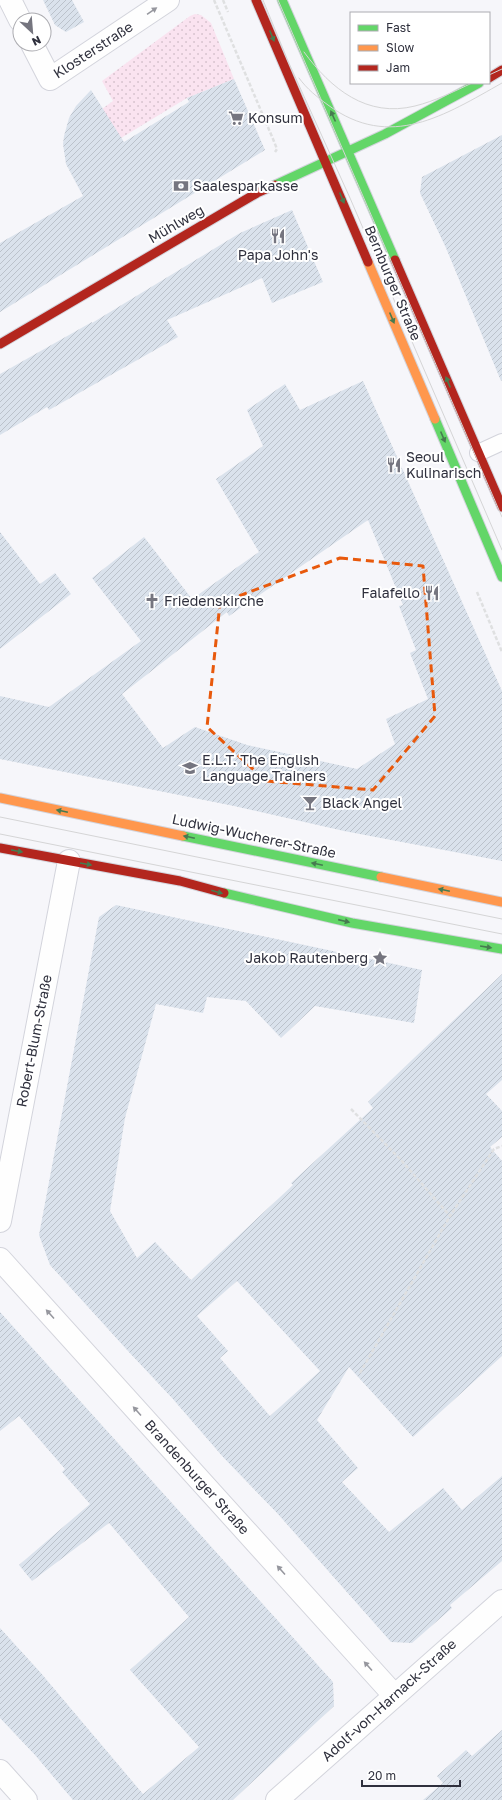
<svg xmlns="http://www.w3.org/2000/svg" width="502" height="1800" font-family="'Golos Text',sans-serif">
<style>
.garden{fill:url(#garden-dots)}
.building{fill:url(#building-hatch);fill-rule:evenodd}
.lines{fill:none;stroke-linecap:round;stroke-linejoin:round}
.lane-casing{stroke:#d3d4dc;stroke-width:18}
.street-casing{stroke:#d3d4dc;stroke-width:24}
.fast-casing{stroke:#d3d4dc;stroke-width:11}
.slow-casing{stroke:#d3d4dc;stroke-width:11}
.jam-casing{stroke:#d3d4dc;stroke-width:11}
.path{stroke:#dfe0e1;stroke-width:2.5;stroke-dasharray:4 2;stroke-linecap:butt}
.lane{stroke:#fefefe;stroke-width:16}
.street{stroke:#fefefe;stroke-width:22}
.fast{stroke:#63d668;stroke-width:9}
.slow{stroke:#ff974d;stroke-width:9}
.jam{stroke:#b3261e;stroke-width:9}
.tram{stroke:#d5d5d6;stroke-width:1}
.oneway{fill:#96979e}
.oneway2{fill:#467b50}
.marked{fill:none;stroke:#e8590c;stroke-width:3;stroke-dasharray:8 5;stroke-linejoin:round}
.labels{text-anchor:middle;stroke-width:4;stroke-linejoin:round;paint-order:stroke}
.street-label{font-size:14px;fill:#2f303d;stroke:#fff}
.poi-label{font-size:14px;fill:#2f303d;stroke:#fff;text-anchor:start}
</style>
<defs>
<pattern id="garden-dots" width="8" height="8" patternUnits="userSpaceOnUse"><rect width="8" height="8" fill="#fae3f0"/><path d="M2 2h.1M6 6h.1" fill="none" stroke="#d7c3cf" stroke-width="1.8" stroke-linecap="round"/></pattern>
<pattern id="building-hatch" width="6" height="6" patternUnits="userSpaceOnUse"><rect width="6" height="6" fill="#dae2ec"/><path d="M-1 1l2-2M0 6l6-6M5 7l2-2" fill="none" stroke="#bbc2cb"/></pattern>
</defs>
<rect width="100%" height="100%" fill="#f6f6fa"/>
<path class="garden" d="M195 14 201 15 211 23 234 79 187 98 121 138 102 109 113 101 102 81 190 16Z"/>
<path class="building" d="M43 0H72L84 22 66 32 55 25Z
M234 79 265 150 0 312V243L83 196 66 164 63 144 64 136 69 118 76 106 91 90 124 142 189 102 187 98Z
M502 135V380L501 381 446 248 420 193 422 177Z
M292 210 323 282 272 303 262 278 167 320 178 337 49 410 47 407 0 435V374L92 322V323L240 233Z
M363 381 502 691V861L344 831 234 806 0 759V696L49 707 141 641 92 578 144 537 192 599 259 552 216 479 263 446 247 410 285 384 300 410ZM368 520 403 605 399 606 416 650 410 653 428 699 386 719 395 744 357 769 247 745 195 727 163 748 122 694 227 612 229 616Z
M0 532 40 584 55 573 71 594 0 649Z
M116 905 422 970 414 1023 315 1006 281 1038 246 1001 207 997 203 1013 156 1004 125 1118 110 1211 137 1258 155 1242 191 1280 293 1185 291 1183 373 1108 368 1102 502 974V1080L486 1094 502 1111V1137L490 1147 502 1161V1356L413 1437 349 1367 317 1420 358 1468 342 1482 389 1532 443 1488 462 1510 502 1476V1561L450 1605 452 1608 412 1643 391 1642 277 1513 223 1457 172 1398 128 1351 50 1265 39 1235 99 917ZM237 1281 320 1371 270 1416 220 1358 228 1351 197 1316Z
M0 1312 333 1682 334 1706 233 1800H73L35 1755 0 1718V1628L40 1672 143 1794 199 1747 130 1670 189 1617 109 1523 32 1581 19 1565 90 1504 62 1472 65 1469 19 1416 0 1431Z
M502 1730V1800H423L443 1783 437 1776 466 1750 472 1756Z"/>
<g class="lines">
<g class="lane-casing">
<path id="lane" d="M478 453 502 442"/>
</g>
<g class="street-casing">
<path id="street" d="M10 0 20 20
M32 44 50 79 168 0
M0 1221 69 861
M0 1259 394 1695
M0 1771 26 1800
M277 1800 502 1601"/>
</g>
<g class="fast-casing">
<path id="fast" d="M282 0 395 260
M275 185 385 134 479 83
M435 419 502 577
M183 836 381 877
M224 893 352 923 502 949"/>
</g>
<g class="slow-casing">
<path id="slow" d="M368 262 435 419
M0 798 183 836
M381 877 502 902"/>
</g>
<g class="jam-casing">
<path id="jam" d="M256 0 368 262
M489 78 502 70
M395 260 502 507
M0 344 257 193 275 185
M0 848 180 881 224 893"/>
</g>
<path class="path" d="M214 0 273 139 277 149 275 152
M223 0 228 12
M477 592 502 652
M351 1109 401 1160 450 1216 494 1149 502 1146
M360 1373 450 1216"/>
<use href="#lane" class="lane"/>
<use href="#street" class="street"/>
<use href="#fast" class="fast"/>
<use href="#slow" class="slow"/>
<use href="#jam" class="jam"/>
<path class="tram" d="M263 0 288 61 350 198 502 550
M278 0 502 517
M304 52C331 89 367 118 415 106 435 101 453 92 472 83
M489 75 502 69
M299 78C307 89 317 97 328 105 390 151 445 115 502 83
M0 817 502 919
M0 834 502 934"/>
</g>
<defs><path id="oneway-solid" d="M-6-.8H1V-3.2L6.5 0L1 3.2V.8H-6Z"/></defs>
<g class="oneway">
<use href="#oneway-solid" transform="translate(152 11) rotate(-34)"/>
<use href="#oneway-solid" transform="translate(50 1314) rotate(-132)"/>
<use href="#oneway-solid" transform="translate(137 1411) rotate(-132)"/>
<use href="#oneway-solid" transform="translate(281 1570) rotate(-132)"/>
<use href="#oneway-solid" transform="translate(368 1666) rotate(-132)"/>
</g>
<g class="oneway2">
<use href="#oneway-solid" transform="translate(272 36) rotate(67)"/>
<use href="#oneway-solid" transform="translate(333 116) rotate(-114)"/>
<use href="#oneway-solid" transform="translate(342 198) rotate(67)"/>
<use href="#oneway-solid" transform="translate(392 318) rotate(67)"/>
<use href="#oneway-solid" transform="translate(448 382) rotate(-113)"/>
<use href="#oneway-solid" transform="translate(443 437) rotate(67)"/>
<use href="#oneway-solid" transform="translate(62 811) rotate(-168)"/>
<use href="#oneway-solid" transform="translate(189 837) rotate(-168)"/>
<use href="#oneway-solid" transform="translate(17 851) rotate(11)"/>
<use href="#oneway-solid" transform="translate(86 864) rotate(10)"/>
<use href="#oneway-solid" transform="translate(317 864) rotate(-168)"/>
<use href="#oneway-solid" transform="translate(444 890) rotate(-168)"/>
<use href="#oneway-solid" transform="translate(217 892) rotate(16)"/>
<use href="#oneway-solid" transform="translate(344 921) rotate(13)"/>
<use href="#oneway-solid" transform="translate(486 947) rotate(9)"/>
</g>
<path class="marked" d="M340 558 423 566 435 716 373 790 266 781 207 727 220 603Z"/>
<defs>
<g id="supermarket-bare" transform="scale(1.2)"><path d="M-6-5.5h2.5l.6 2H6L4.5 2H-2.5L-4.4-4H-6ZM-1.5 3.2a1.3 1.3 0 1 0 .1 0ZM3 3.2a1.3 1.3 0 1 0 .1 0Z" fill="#75757f" stroke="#fff" stroke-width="2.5" paint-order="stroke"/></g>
<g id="bank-bare" transform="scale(1.2)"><path d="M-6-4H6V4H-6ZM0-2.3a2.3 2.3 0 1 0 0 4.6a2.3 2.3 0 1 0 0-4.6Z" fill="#75757f" stroke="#fff" stroke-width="2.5" paint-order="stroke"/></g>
<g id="restaurant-bare" transform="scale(1.2)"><path d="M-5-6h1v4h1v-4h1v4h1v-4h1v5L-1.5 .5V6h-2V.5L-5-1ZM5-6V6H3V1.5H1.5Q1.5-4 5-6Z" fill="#75757f" stroke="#fff" stroke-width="2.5" paint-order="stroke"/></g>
<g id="church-bare" transform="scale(1.2)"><path d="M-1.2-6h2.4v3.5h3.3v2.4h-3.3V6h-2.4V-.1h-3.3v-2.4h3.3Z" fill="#75757f" stroke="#fff" stroke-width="2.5" paint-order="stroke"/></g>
<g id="school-bare" transform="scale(1.2)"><path d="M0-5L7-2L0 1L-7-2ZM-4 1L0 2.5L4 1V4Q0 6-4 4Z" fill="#75757f" stroke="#fff" stroke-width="2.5" paint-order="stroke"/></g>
<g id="bar-bare" transform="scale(1.2)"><path d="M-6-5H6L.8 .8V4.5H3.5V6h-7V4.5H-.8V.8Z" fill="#75757f" stroke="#fff" stroke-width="2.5" paint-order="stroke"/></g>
<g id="sight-bare" transform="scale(1.2)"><path d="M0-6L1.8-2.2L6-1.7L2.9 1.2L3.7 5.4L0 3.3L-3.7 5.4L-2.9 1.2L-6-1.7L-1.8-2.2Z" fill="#75757f" stroke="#fff" stroke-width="2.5" paint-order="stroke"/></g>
</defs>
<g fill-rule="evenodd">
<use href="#supermarket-bare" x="236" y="118"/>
<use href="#bank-bare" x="181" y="186"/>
<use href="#restaurant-bare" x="278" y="236"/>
<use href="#restaurant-bare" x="394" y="465"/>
<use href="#restaurant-bare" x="432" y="593"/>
<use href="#church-bare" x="152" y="601"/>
<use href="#school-bare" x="190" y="768"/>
<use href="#bar-bare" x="310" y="803"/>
<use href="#sight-bare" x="380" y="958"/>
</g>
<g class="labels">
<g class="street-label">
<text transform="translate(93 50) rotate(-33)" y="5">Klosterstraße</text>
<text transform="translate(176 224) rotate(-30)" y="5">Mühlweg</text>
<text transform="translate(393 283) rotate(67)" y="5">Bernburger Straße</text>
<text transform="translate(254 836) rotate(12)" y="5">Ludwig-Wucherer-Straße</text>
<text transform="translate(34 1041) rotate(-79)" y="5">Robert-Blum-Straße</text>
<text transform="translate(197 1477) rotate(48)" y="5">Brandenburger Straße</text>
<text transform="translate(389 1700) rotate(-42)" y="5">Adolf-von-Harnack-Straße</text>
</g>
<g class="poi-label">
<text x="248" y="123">Konsum</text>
<text x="193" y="191">Saalesparkasse</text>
<text x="278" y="260" text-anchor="middle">Papa John's</text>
<text x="406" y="462">Seoul<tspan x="406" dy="16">Kulinarisch</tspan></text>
<text x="420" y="598" text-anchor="end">Falafello</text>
<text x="164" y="606">Friedenskirche</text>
<text x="202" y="765">E.L.T. The English<tspan x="202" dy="16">Language Trainers</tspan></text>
<text x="322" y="808">Black Angel</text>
<text x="368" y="963" text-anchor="end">Jakob Rautenberg</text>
</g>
</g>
<rect x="350" y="12" width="140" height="72" fill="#ffffff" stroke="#acacb1"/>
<rect x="358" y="25" width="20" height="6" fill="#63d668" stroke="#acacb1"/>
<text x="386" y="32" font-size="12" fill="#2f303d">Fast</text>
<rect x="358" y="45" width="20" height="6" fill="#ff974d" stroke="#acacb1"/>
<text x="386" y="52" font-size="12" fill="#2f303d">Slow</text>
<rect x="358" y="65" width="20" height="6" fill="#b3261e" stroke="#acacb1"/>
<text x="386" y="72" font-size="12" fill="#2f303d">Jam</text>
<g transform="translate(32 32) rotate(154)"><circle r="19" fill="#ffffff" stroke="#acacb1"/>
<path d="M0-3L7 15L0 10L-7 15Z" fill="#75757f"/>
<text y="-6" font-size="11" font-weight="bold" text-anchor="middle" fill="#2f303d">N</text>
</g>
<path d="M362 1780v6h98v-6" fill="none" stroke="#2f303d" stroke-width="2"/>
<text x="368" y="1780" font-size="12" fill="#2f303d" stroke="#ffffff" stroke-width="3" paint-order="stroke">20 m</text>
</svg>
